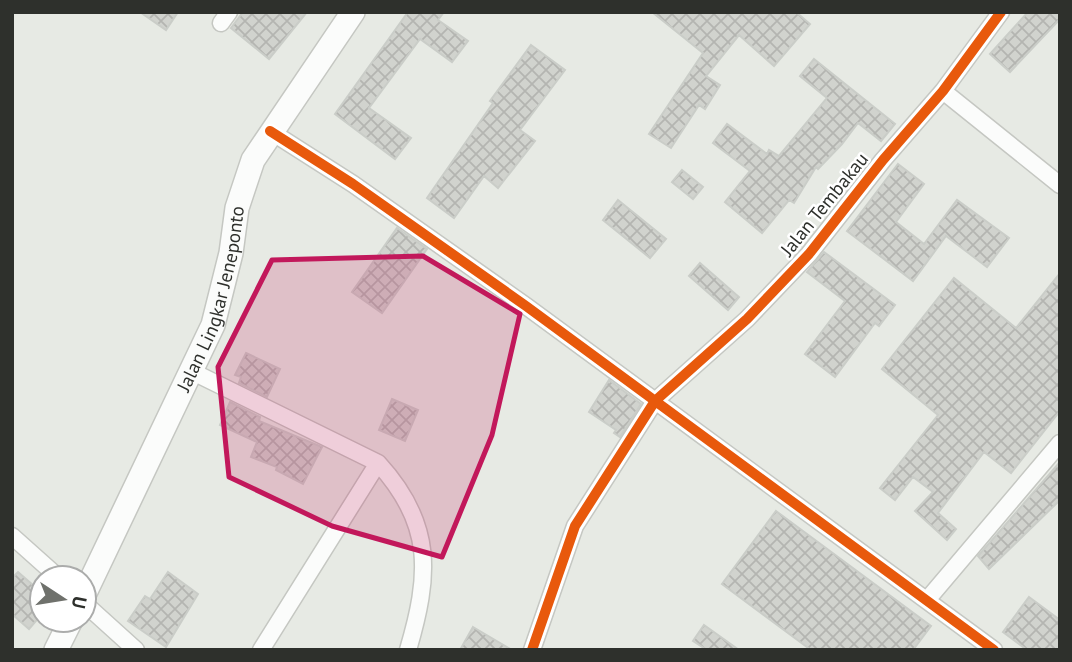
<svg xmlns="http://www.w3.org/2000/svg" width="1072" height="662" font-family="'PT Sans',sans-serif">
<style>
.building{fill:url(#building-cross-hatch);stroke:#cacdc8;stroke-width:2}
.lines{fill:none;stroke-linecap:round;stroke-linejoin:round}
.minor-casing{stroke:#c5c7c2;stroke-width:19}
.secondary-casing{stroke:#c5c7c2;stroke-width:26}
.minor{stroke:#fbfcfb;stroke-width:16}
.secondary{stroke:#fbfcfb;stroke-width:23}
.cycleway-casing{stroke:#fff;stroke-width:15}
.cycleway{stroke:#e8590c;stroke-width:10}
.marked{fill:#c2185b;fill-opacity:0.2;stroke:#c2185b;stroke-width:5;stroke-linejoin:round}
.labels{text-anchor:middle;stroke-width:5;stroke-linejoin:round;paint-order:stroke}
.street-label{font-size:19px;fill:#2e302c;stroke:#fff}
</style>
<defs>
<pattern id="building-cross-hatch" width="8" height="8" patternUnits="userSpaceOnUse" patternTransform="scale(1.75)"><rect width="8" height="8" fill="#d1d3ce"/><path d="M0 0l8 8M0 8l8-8" fill="none" stroke="#b4b5b1"/></pattern>
</defs>
<rect width="100%" height="100%" fill="#e7eae4"/>
<path class="building" d="M140 12H178L166 30Z
M243 12H307L269 59 231 28Z
M408 12H444L438 20 468 41 452 62 420 39 369 108 411 138 395 159 335 114Z
M652 12H796L810 24 774 66 739 35 706 76 720 85 705 109 699 105 671 148 649 134 703 53Z
M1028 12H1060V19L1010 72 990 54Z
M531 45 565 70 520 130 535 141 498 188 484 176 454 218 427 198 493 103 490 101Z
M814 59 895 124 881 141 858 123 842 144 818 169 816 167 794 203 789 200 762 233 725 202 750 171 713 143 727 124 767 154 769 150 779 156 827 98 800 76Z
M898 164 924 184 896 222 924 244 957 200 1009 238 987 267 946 236 913 281 847 231Z
M682 170 703 187 693 199 672 182Z
M618 200 666 239 650 258 603 220Z
M397 228 427 249 382 313 352 292Z
M824 252 895 305 879 326 875 323 835 377 805 354 845 301 807 272Z
M700 263 739 297 728 310 689 276Z
M1060 273V411L1011 473 984 452 938 513 956 529 947 540 915 511 933 492 913 477 895 500 880 488 938 415 882 369 954 278 1016 328Z
M246 353 280 369 267 397 239 383 241 377 235 375Z
M609 380 641 404 620 437 614 433 616 430 589 412Z
M392 399 418 410 405 441 379 430Z
M230 402 260 417 259 421 322 447 303 484 276 470 277 467 251 457 257 442 220 425Z
M1060 462V500L989 569 978 556Z
M776 511 931 626 913 650H811L722 584Z
M18 572 42 593V614L29 629 12 614V578Z
M168 572 198 594 166 647 128 621 145 596 150 599Z
M1029 597 1060 620V650H1027L1003 632Z
M704 625 739 650H707L693 641Z
M473 627 512 650H460Z"/>
<g class="lines">
<g class="minor-casing">
<path id="minor" d="M221 23 229 12
M943 91 1060 185
M270 131 353 184 526 306 994 650
M193 372 378 463C434 524 430 575 408 650
M12 536 59 578
M927 600 1060 443
M84 603 136 650
M261 650 378 463
M532 650 575 526 655 401 747 319 809 254 883 160 943 91 1001 12"/>
</g>
<g class="secondary-casing">
<g id="secondary">
<path id="s1" d="M84 595 213 325 231 253 237 208 253 160 353 12"/>
<path d="M56 650 71 620"/>
</g>
</g>
<use href="#minor" class="minor"/>
<use href="#secondary" class="secondary"/>
<g class="cycleway-casing">
<path id="cycleway" d="M270 131 353 184 526 306 994 650
M532 650 575 526 655 401 747 319 809 254 883 160 943 91 1001 12"/>
</g>
<use href="#cycleway" class="cycleway"/>
</g>
<path class="marked" d="M423 256 520 314 492 435 442 557 332 526 229 477 218 367 272 260Z"/>
<g class="labels">
<g class="street-label">
<text transform="translate(824 204) rotate(-51)" y="7">Jalan Tembakau</text>
<text dy="7" stroke="none"><textPath href="#s1" startOffset="324">Jalan Lingkar Jeneponto</textPath></text>
</g>
</g>
<rect width="1072" height="662" fill="none" stroke="#2e302c" stroke-width="28"/>
<g transform="translate(63 599) rotate(102)"><circle r="33" fill="#ffffff" stroke="#abacab" stroke-width="2"/>
<path d="M0-5L12 26L0 18L-12 26Z" fill="#6f716c"/>
<text y="-10" font-size="19" font-weight="bold" text-anchor="middle" fill="#2e302c">U</text>
</g>
</svg>
